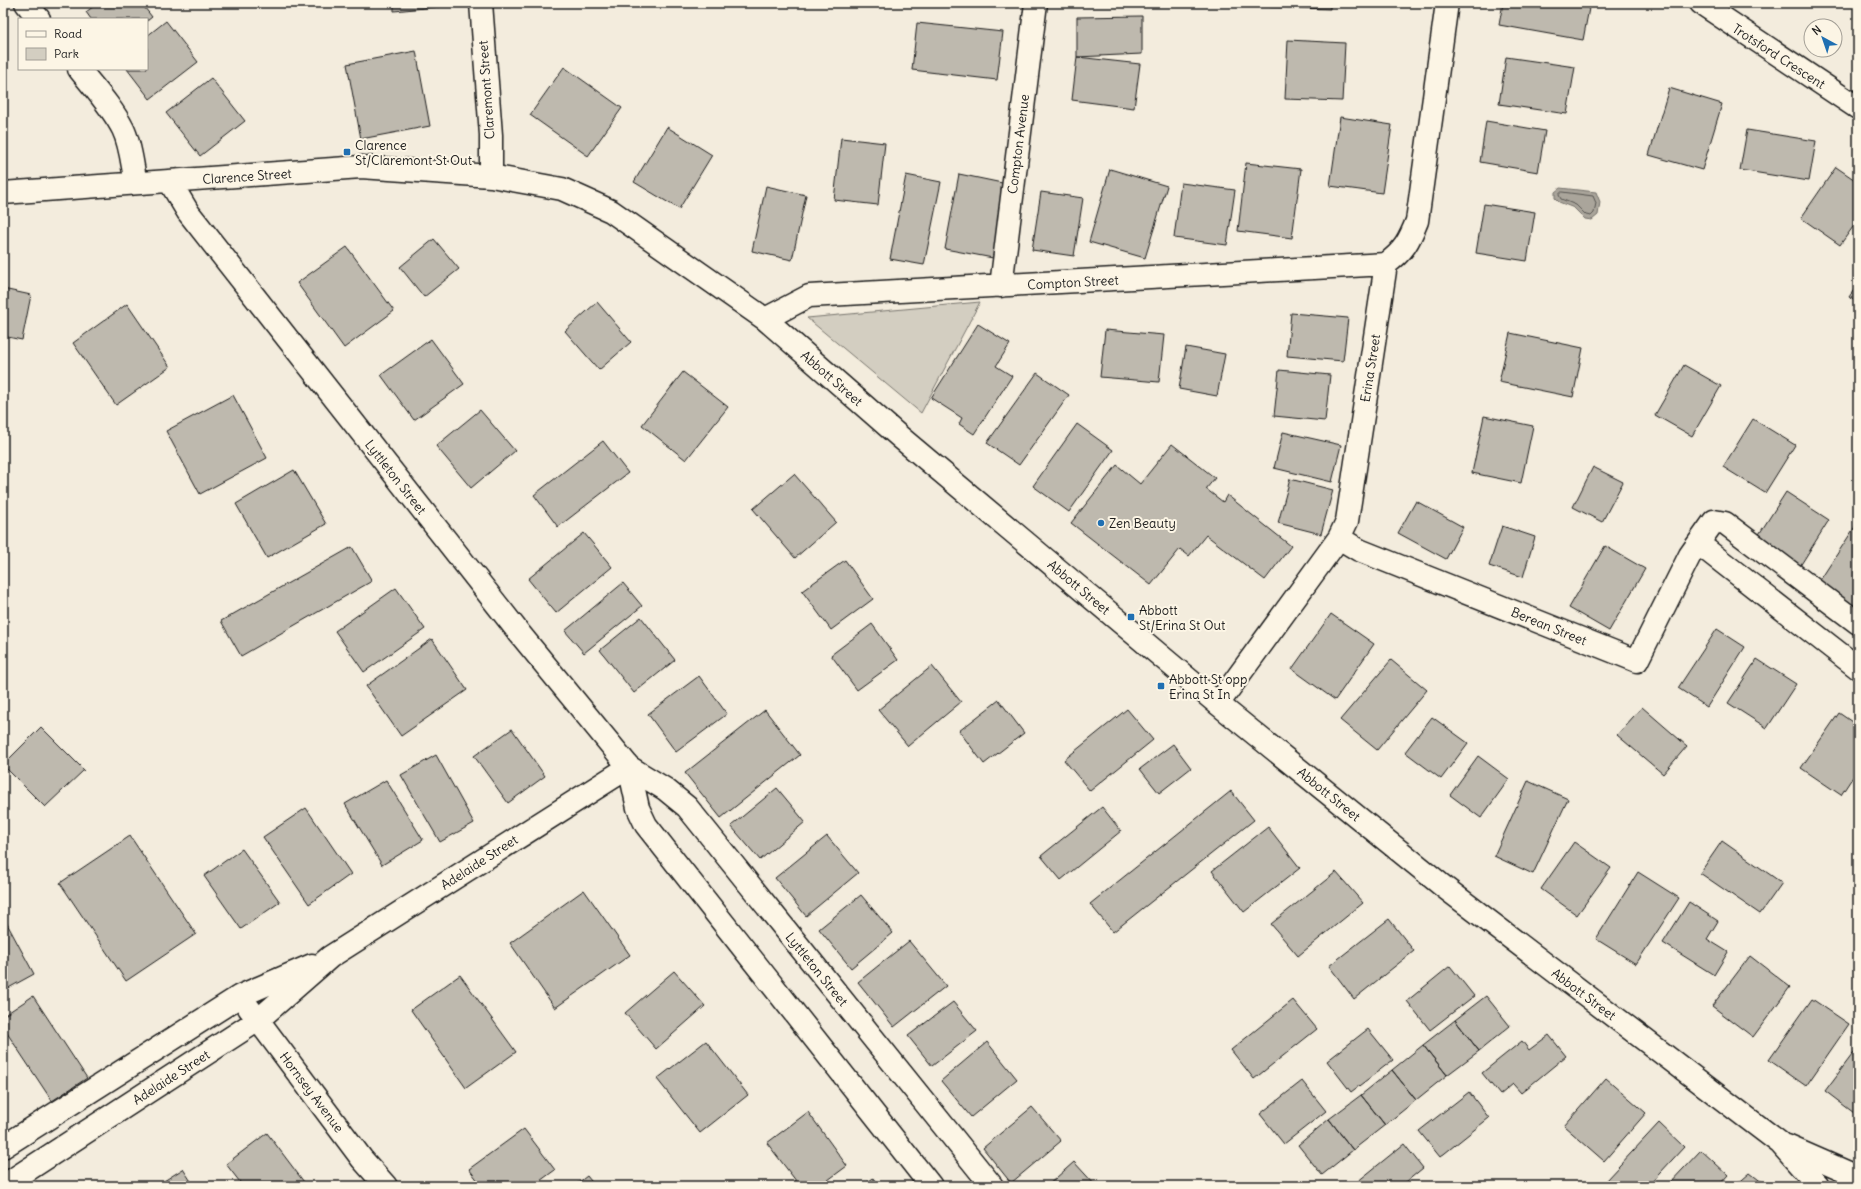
<svg xmlns="http://www.w3.org/2000/svg" width="1861" height="1189" font-family="Delius,sans-serif">
<style>
.green{fill:#d3cec1;stroke:#78756e}
.water{fill:#aaa59b;stroke:#716e68}
.lines{fill:none;stroke-linecap:round;stroke-linejoin:round}
.shore{stroke:#55534f;stroke-width:1}
.building{fill:#beb9ae;stroke:#1c1c1c}
.minor-casing{stroke:#1c1c1c;stroke-width:25}
.minor{stroke:#fcf5e5;stroke-width:22}
.poi-dot{fill:#1f6fb2;stroke:#fcf5e5;stroke-width:1.5}
.labels{text-anchor:middle;stroke-width:4;stroke-linejoin:round;paint-order:stroke}
.street-label{font-size:13px;fill:#1c1c1c;stroke:#fcf5e5}
.poi-label{font-size:13px;fill:#1c1c1c;stroke:#fcf5e5;text-anchor:start}
</style>
<rect width="100%" height="100%" fill="#f3ecdd"/>
<filter id="ink" filterUnits="userSpaceOnUse"><feTurbulence type="fractalNoise" baseFrequency=".025" numOctaves="2"/><feDisplacementMap in="SourceGraphic" scale="8" xChannelSelector="R" yChannelSelector="G"/><feConvolveMatrix kernelMatrix="1 2 1 2 8 2 1 2 1" color-interpolation-filters="sRGB"/></filter>
<g filter="url(#ink)">
<path class="green" d="M980 302 921 413 807 318Z"/>
<path class="water" d="M1560 188 1596 192 1600 202 1598 215 1592 220 1585 219 1574 208 1559 202 1555 198V192Z"/>
<g class="lines">
<path class="shore" d="M1562 192 1593 196 1596 203 1594 213 1591 216 1586 215 1576 205 1561 199 1559 195Z"/>
</g>
<path class="building" d="M98 3H141L152 17 147 21V19H91L86 12Z
M394 3H445V6L394 11Z
M1270 3H1330V9L1270 7Z
M1503 3H1590L1583 40 1499 25Z
M1142 16V54L1077 57V17Z
M166 21 198 62 150 99 127 69H147V36Z
M917 23 1003 32 997 80 912 70Z
M1288 40 1345 43 1342 101 1285 99Z
M416 51 430 126 361 139 347 64Z
M1077 57 1140 64 1134 108 1072 100Z
M1506 57 1575 67 1567 114 1499 104Z
M564 67 622 108 588 156 530 115Z
M211 78 245 121 200 156 166 113Z
M1669 88 1722 104 1702 170 1649 155Z
M1340 117 1392 125 1382 193 1330 186Z
M1486 121 1545 131 1538 172 1480 162Z
M667 127 712 155 679 209 634 182Z
M1747 130 1816 141 1809 181 1740 170Z
M841 138 885 143 878 205 834 200Z
M1246 163 1301 169 1292 238 1238 231Z
M1836 167 1858 182V220L1840 245 1801 218Z
M1110 169 1167 186 1145 258 1089 242Z
M959 174 1007 184 993 258 945 249Z
M906 175 941 182 924 265 890 259Z
M1181 183 1235 190 1227 245 1174 238Z
M766 186 806 195 792 260 752 251Z
M1041 192 1083 198 1074 256 1032 250Z
M1484 204 1535 212 1527 261 1476 253Z
M434 239 459 269 424 297 400 267Z
M347 247 394 311 344 348 297 283Z
M1858 284V303L1849 297Z
M3 289 31 295 22 340 3 336Z
M597 302 631 342 599 370 565 331Z
M127 304 170 367 116 405 73 343Z
M1291 313 1348 318 1343 361 1287 356Z
M978 324 1010 344 996 366 1012 376 974 434 959 424 962 418 931 398Z
M1105 330 1164 335 1159 382 1100 377Z
M1510 333 1583 348 1573 397 1499 382Z
M431 339 464 384 414 420 381 375Z
M1186 347 1225 354 1217 396 1179 389Z
M1684 365 1721 386 1692 436 1655 415Z
M1279 370 1330 375 1325 421 1274 416Z
M683 372 728 407 686 460 642 425Z
M1037 373 1069 395 1019 465 987 443Z
M233 395 267 458 200 494 166 431Z
M480 410 515 451 471 488 436 446Z
M1484 416 1533 426 1521 483 1472 473Z
M1753 419 1795 445 1765 493 1723 467Z
M1077 424 1113 450 1069 512 1033 486Z
M1283 432 1341 445 1332 482 1274 468Z
M603 441 628 473 558 527 534 495Z
M1172 444 1215 478 1206 489 1223 502 1227 495 1291 546 1265 580 1206 535 1189 556 1180 549 1151 585 1071 523 1117 465 1140 484Z
M1593 467 1623 482 1602 522 1573 507Z
M294 470 326 524 267 558 236 504Z
M794 474 836 522 795 558 753 509Z
M1290 479 1333 490 1321 534 1278 523Z
M1786 492 1829 520 1800 566 1756 539Z
M1416 501 1463 527 1446 559 1398 533Z
M1858 522V604L1852 613 1815 588Z
M1502 526 1535 537 1523 577 1489 566Z
M584 533 612 567 556 613 528 579Z
M1605 546 1645 569 1609 631 1569 608Z
M352 547 372 581 241 656 221 621Z
M845 560 873 599 831 630 802 591Z
M623 583 642 606 584 653 565 631Z
M396 588 425 629 364 672 335 631Z
M1331 614 1374 644 1335 700 1292 669Z
M641 617 675 660 634 693 600 650Z
M872 624 898 660 857 690 831 655Z
M1717 629 1745 647 1707 707 1678 688Z
M432 639 467 690 401 736 366 686Z
M1757 659 1796 684 1767 728 1728 703Z
M1391 660 1427 690 1377 750 1340 720Z
M932 666 961 702 908 746 878 710Z
M699 676 727 714 676 752 648 714Z
M999 700 1024 733 984 764 959 731Z
M1642 707 1687 746 1663 774 1617 735Z
M1127 709 1153 740 1090 791 1064 760Z
M765 710 800 755 721 818 685 773Z
M1839 713 1858 726V769L1841 795 1801 768Z
M1432 717 1468 743 1441 779 1405 752Z
M41 727 84 770 45 807 3 765Z
M512 729 545 776 508 803 474 756Z
M1173 744 1191 768 1159 793 1140 769Z
M436 755 474 823 440 842 401 775Z
M1478 756 1509 779 1481 818 1450 795Z
M386 780 423 840 382 865 345 804Z
M1528 781 1568 799 1533 874 1494 856Z
M777 788 805 822 760 860 731 826Z
M1231 791 1254 820 1113 932 1090 904Z
M1102 807 1121 831 1061 880 1041 856Z
M306 808 351 874 309 904 263 837Z
M1268 827 1300 868 1244 912 1212 871Z
M130 836 196 934 126 981 60 883Z
M827 836 858 873 806 916 775 878Z
M1722 841 1782 883 1760 914 1700 873Z
M1574 842 1611 868 1577 915 1541 889Z
M242 849 280 902 241 929 204 876Z
M1336 872 1363 903 1298 956 1271 924Z
M1638 872 1679 898 1636 964 1596 939Z
M584 890 630 955 555 1008 510 943Z
M861 895 893 933 851 968 819 929Z
M1689 902 1718 921 1707 939 1728 952 1714 975 1663 943Z
M1389 919 1414 951 1354 999 1329 966Z
M5 920 34 974 3 991V921Z
M909 941 946 986 894 1027 858 982Z
M1750 956 1790 987 1753 1037 1712 1006Z
M1450 966 1474 996 1430 1030 1407 1001Z
M674 971 705 1006 656 1049 625 1013Z
M460 975 516 1052 466 1088 411 1010Z
M33 996 87 1078 52 1101 3 1027V1016Z
M1486 996 1510 1026 1479 1051 1455 1020Z
M1812 999 1849 1024 1806 1086 1769 1060Z
M1293 1000 1317 1029 1254 1079 1231 1050Z
M953 1002 977 1031 932 1066 908 1036Z
M1455 1020 1479 1051 1447 1075 1423 1045Z
M1368 1029 1393 1060 1351 1092 1327 1061Z
M1549 1035 1566 1056 1521 1093 1513 1084 1500 1095 1482 1073 1522 1041 1529 1050Z
M706 1041 748 1095 700 1133 657 1079Z
M987 1042 1017 1079 971 1117 941 1081Z
M1423 1045 1447 1075 1416 1100 1392 1070Z
M1858 1047V1116L1825 1091Z
M1392 1070 1416 1100 1385 1125 1361 1095Z
M1606 1078 1646 1113 1604 1161 1564 1126Z
M1302 1081 1326 1111 1284 1144 1260 1114Z
M1469 1092 1489 1118 1440 1157 1419 1131Z
M1361 1095 1385 1125 1353 1150 1329 1119Z
M1032 1107 1061 1141 1011 1183 983 1148Z
M808 1112 847 1166 820 1186H800L767 1143Z
M1329 1119 1353 1150 1322 1175 1298 1145Z
M1659 1123 1684 1147 1648 1186H1612L1606 1180Z
M524 1129 555 1170 533 1186H482L469 1169Z
M267 1133 307 1186H243L226 1164Z
M1404 1144 1423 1168 1401 1186H1361L1357 1182Z
M1701 1150 1728 1175 1718 1186H1667Z
M1074 1162 1096 1186H1047Z
M183 1169 194 1186H156Z
M1750 1173 1767 1186H1735Z
M587 1176 595 1186H574Z
M873 1178 879 1186H863Z"/>
<g class="lines">
<g class="minor-casing">
<path id="minor" d="M26 3 39 19
M481 3 491 135V176
M1701 3 1858 108
M79 69C94 88 112 107 123 129 131 145 132 165 136 183
M170 182 188 212 520 634 629 767 665 789 687 807 992 1186
M3 193 361 167 491 176 562 189 611 211 765 319 900 437 1218 704 1444 887 1780 1143 1818 1186
M1001 286 1036 3
M765 319 809 296 1386 264
M1339 538 1359 550 1637 661 1690 555 1714 521 1725 523 1858 623
M1699 544 1858 668
M1218 704 1339 538 1347 521 1386 264C1404 251 1409 241 1417 221L1447 3
M629 767 638 808 646 825 931 1186
M249 1008 362 1159 386 1186
M1787 1146 1851 1174
M3 1147 240 996 312 965
M3 1186 258 1020 330 957 629 767"/>
</g>
<use href="#minor" class="minor"/>
</g>
</g>
<g class="poi-dot">
<rect x="343" y="148" width="8" height="8" rx="2"/>
<circle cx="1101" cy="523" r="4"/>
<rect x="1127" y="613" width="8" height="8" rx="2"/>
<rect x="1157" y="682" width="8" height="8" rx="2"/>
</g>
<g class="labels">
<g class="street-label">
<text transform="translate(1779 56) rotate(33)" y="5">Trotsford Crescent</text>
<text transform="translate(486 90) rotate(-94)" y="5">Claremont Street</text>
<text transform="translate(1018 144) rotate(-83)" y="5">Compton Avenue</text>
<text transform="translate(247 176) rotate(-4)" y="5">Clarence Street</text>
<text transform="translate(1073 282) rotate(-3)" y="5">Compton Street</text>
<text transform="translate(1370 368) rotate(-81)" y="5">Erina Street</text>
<text transform="translate(832 378) rotate(41)" y="5">Abbott Street</text>
<text transform="translate(396 477) rotate(52)" y="5">Lyttleton Street</text>
<text transform="translate(1079 587) rotate(40)" y="5">Abbott Street</text>
<text transform="translate(1549 626) rotate(22)" y="5">Berean Street</text>
<text transform="translate(1329 794) rotate(39)" y="5">Abbott Street</text>
<text transform="translate(479 862) rotate(-33)" y="5">Adelaide Street</text>
<text transform="translate(817 969) rotate(51)" y="5">Lyttleton Street</text>
<text transform="translate(1584 994) rotate(37)" y="5">Abbott Street</text>
<text transform="translate(171 1077) rotate(-33)" y="5">Adelaide Street</text>
<text transform="translate(312 1092) rotate(53)" y="5">Hornsey Avenue</text>
</g>
<g class="poi-label">
<text x="355" y="150">Clarence<tspan x="355" dy="15">St/Claremont St Out</tspan></text>
<text x="1109" y="528">Zen Beauty</text>
<text x="1139" y="615">Abbott<tspan x="1139" dy="15">St/Erina St Out</tspan></text>
<text x="1169" y="684">Abbott St opp<tspan x="1169" dy="15">Erina St In</tspan></text>
</g>
</g>
<rect width="1861" height="1189" fill="none" stroke="#fcf5e5" stroke-width="16"/>
<rect x="8" y="8" width="1845" height="1173" fill="none" stroke="#1c1c1c" stroke-width="1.5" filter="url(#ink)"/>
<rect x="18" y="18" width="130" height="52" fill="#fcf5e5" stroke="#a29e95"/>
<rect x="26" y="31" width="20" height="6" fill="#fcf5e5" stroke="#a29e95"/>
<text x="54" y="38" font-size="12" fill="#1c1c1c">Road</text>
<rect x="26" y="48" width="20" height="12" fill="#d3cec1" stroke="#a29e95"/>
<text x="54" y="58" font-size="12" fill="#1c1c1c">Park</text>
<g transform="translate(1823 38) rotate(320)"><circle r="19" fill="#fcf5e5" stroke="#a29e95"/>
<path d="M0-3L7 15L0 10L-7 15Z" fill="#1f6fb2"/>
<text y="-6" font-size="11" font-weight="bold" text-anchor="middle" fill="#1c1c1c">N</text>
</g>
</svg>
